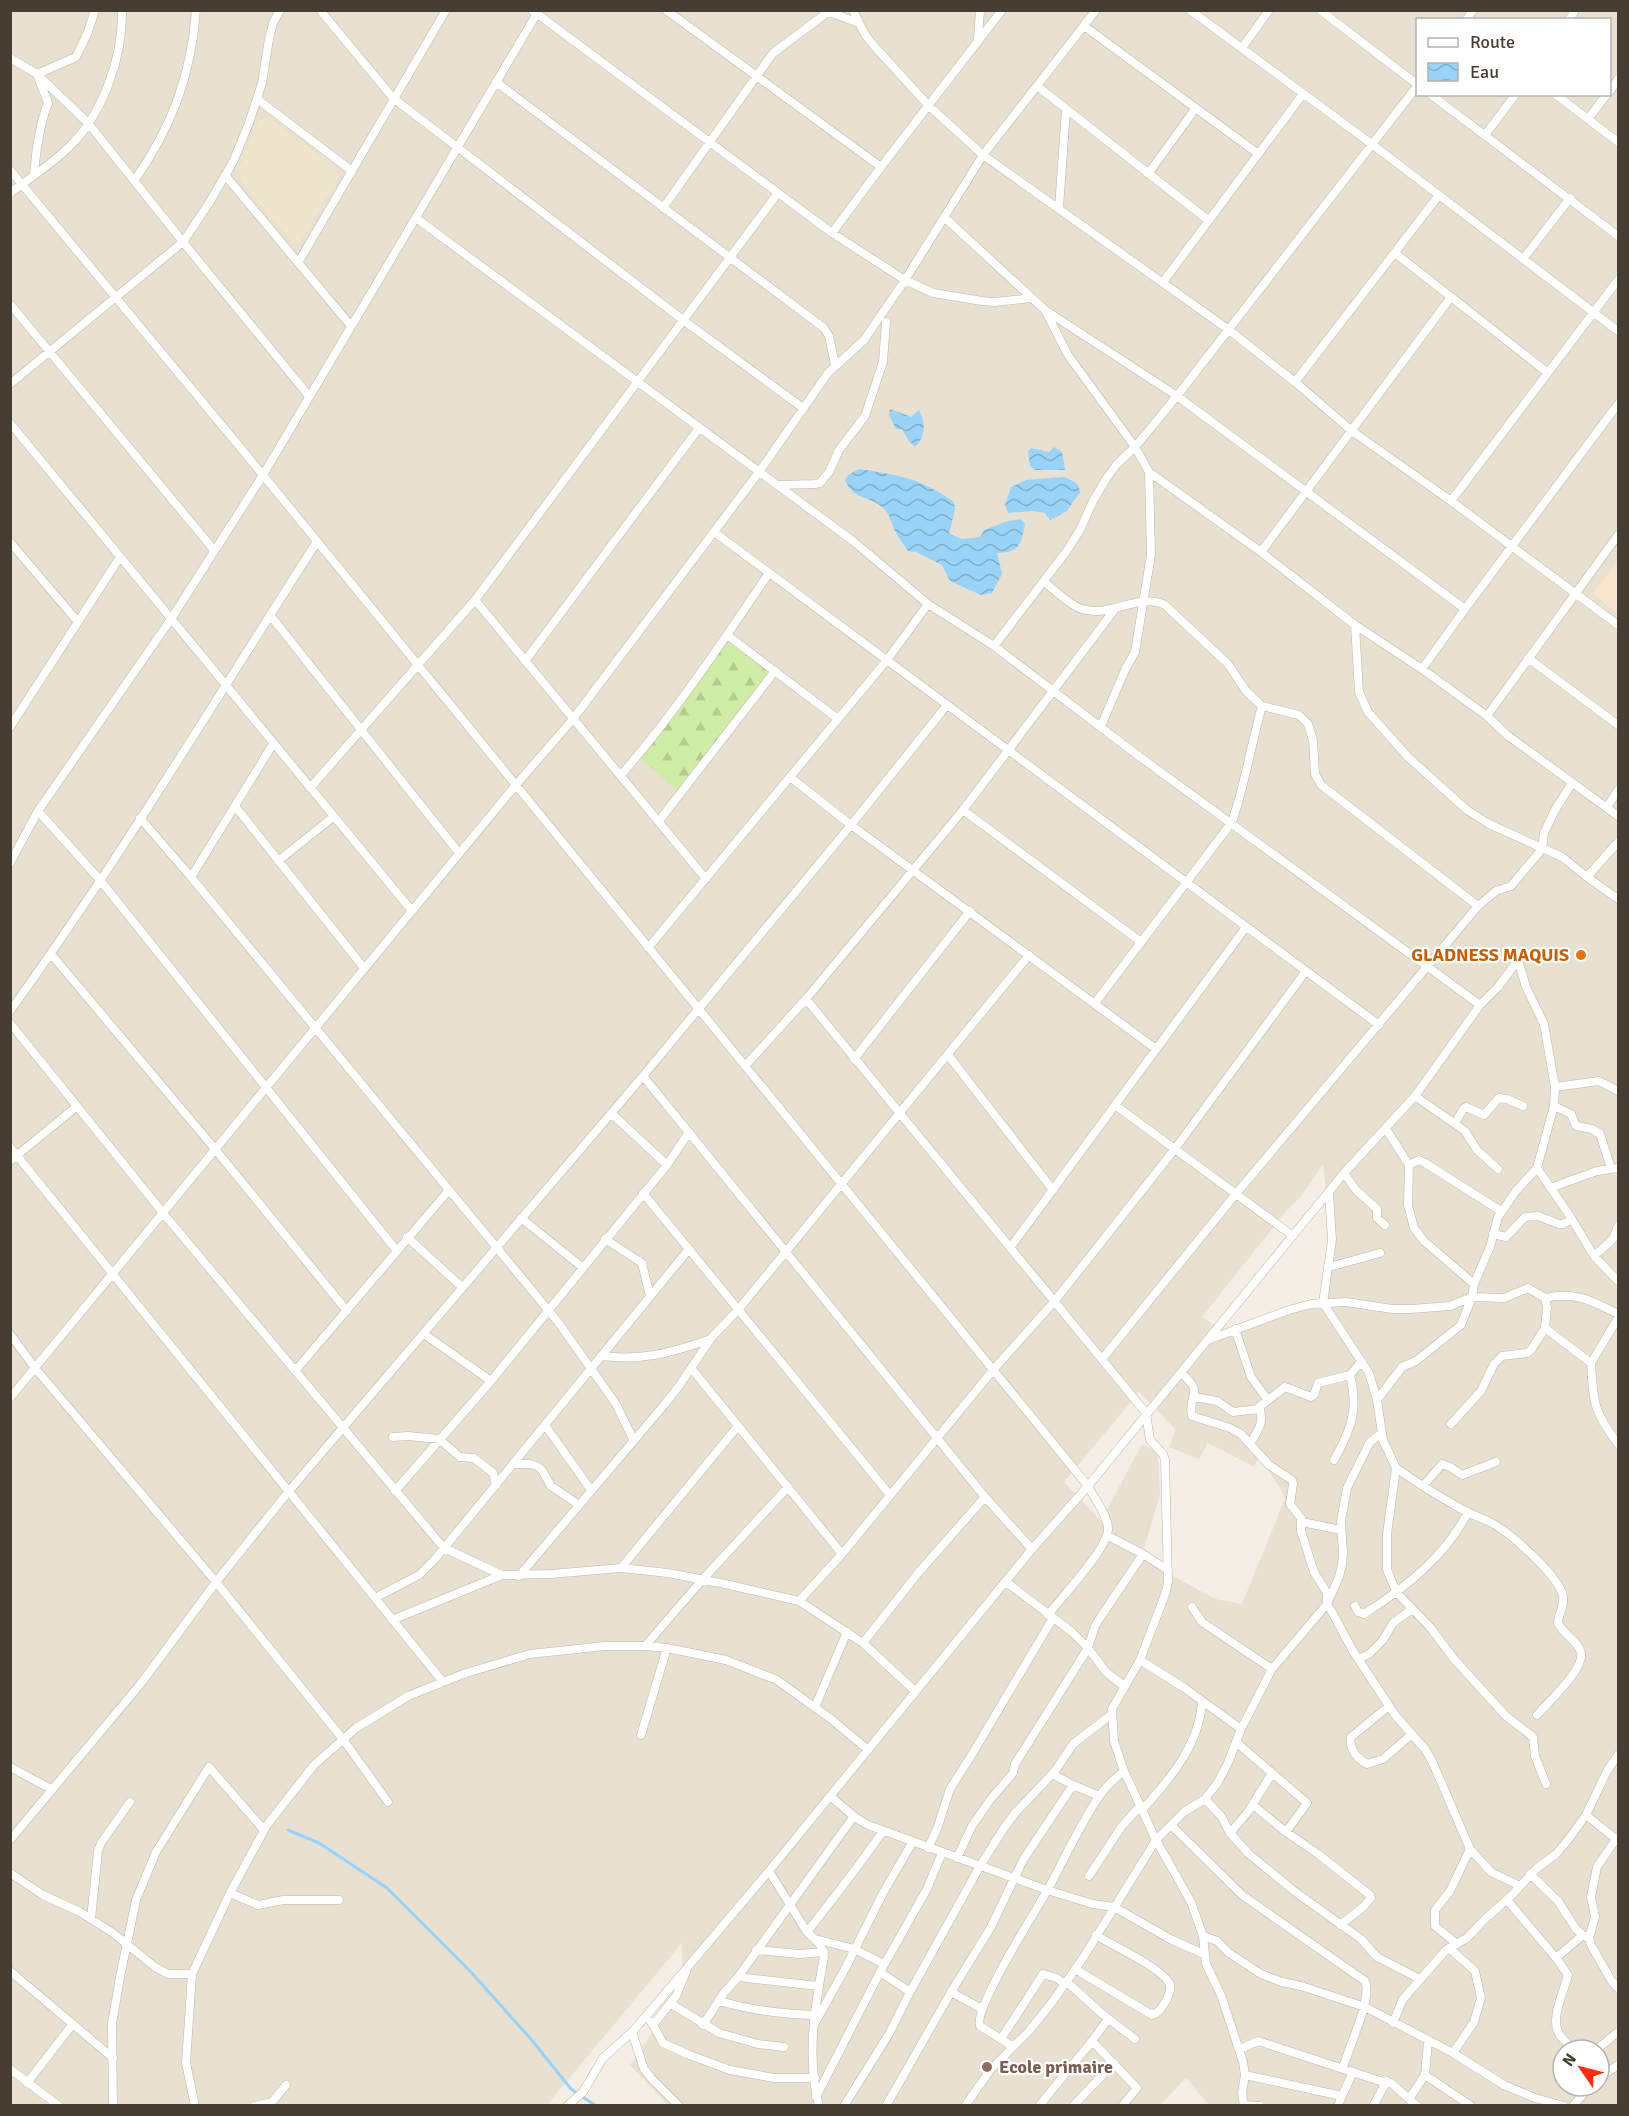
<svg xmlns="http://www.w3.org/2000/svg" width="1629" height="2116" font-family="Signika,sans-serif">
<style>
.residential{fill:#e8e0d1;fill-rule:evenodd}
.commercial{fill:#f9e4cc}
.education{fill:#efe4cc}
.forest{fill:url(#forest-firs)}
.water{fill:url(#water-waves)}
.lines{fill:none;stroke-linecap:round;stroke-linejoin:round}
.stream{stroke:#99d4f8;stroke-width:3}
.minor-casing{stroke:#c0b6a5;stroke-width:9}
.minor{stroke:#fff;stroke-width:8}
.food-dot{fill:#e8710a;stroke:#fff;stroke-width:2}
.education-dot{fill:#8d6e63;stroke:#fff;stroke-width:2}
.labels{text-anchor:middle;stroke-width:4.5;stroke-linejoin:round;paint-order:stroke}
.food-label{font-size:18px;font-weight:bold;fill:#c56008;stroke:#fff;text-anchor:end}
.education-label{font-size:18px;font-weight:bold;fill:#785e54;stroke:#fff;text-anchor:start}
</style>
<defs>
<pattern id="forest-firs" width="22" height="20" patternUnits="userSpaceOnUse" patternTransform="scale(1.5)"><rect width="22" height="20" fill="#d0eda7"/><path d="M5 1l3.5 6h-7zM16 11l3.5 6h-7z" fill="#b4cc90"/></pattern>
<pattern id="water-waves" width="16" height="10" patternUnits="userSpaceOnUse" patternTransform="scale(1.5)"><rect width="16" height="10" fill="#99d4f8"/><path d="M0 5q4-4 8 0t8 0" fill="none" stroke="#7fadc9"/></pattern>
</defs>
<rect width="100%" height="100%" fill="#f4eee4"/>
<path class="residential" d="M11 11H1618V2105H1209L1186 2078 1160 2105H668L630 2065 683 1988 682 1943 547 2105 11 2106ZM1418 20H1610V94H1418ZM1323 1165 1332 1240 1324 1306 1292 1313 1229 1334 1202 1317 1284 1214 1301 1196ZM1139 1392 1176 1430 1169 1447 1199 1459 1208 1443 1254 1467 1260 1457 1281 1490 1285 1499 1242 1604 1215 1599 1141 1558 1160 1495 1158 1453 1142 1444 1101 1521 1064 1482ZM1563 2050H1599V2086H1563Z"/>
<path class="commercial" d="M1618 560V615L1593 593Z"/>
<path class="education" d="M268 117 335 167 338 178 300 242 292 243 241 181 239 168 259 120Z"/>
<path class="forest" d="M728 637 778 674 681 794 640 758Z"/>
<path class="water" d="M890 409 911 417 919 410C926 424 926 436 915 447L909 441 902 429H896L889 415Z
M1054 447 1062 452 1065 470H1035L1030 466 1028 451 1031 448 1049 452Z
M859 469C899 475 920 478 954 502L955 509 949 534 962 539 980 537 984 530 1005 522 1020 519 1025 524C1021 545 1019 553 997 553L1002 574 992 593 981 595 950 581 942 565 916 552 908 551C904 545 899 538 895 531 892 525 890 515 885 510 871 494 855 503 845 480L848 475Z
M1063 477C1072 480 1079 482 1080 492L1067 511 1050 520 1045 513 1034 511 1008 513 1005 505 1011 487 1026 480Z"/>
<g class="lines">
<path class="stream" d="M288 1830 319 1843 387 1888 470 1971 530 2038 571 2089 596 2106"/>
<g class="minor-casing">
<path id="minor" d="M320 10 393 98 683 320 803 408
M532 10 832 233 905 280 933 293 982 301 995 302 1032 298
M666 10 881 167
M824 10 859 23 866 36 875 47 929 106 983 155 1229 330 1295 382 1352 431 1451 501 1618 625
M853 10 859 23
M1190 10 1373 145 1618 331
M1320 10 1418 85
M1466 20 1473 10
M1569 20 1575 10
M1084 26 1257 153
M978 39 980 10
M1242 48 1269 10
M10 58 37 74 88 123 183 242 309 396
M496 82 824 328 829 336 835 365
M1037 86 1208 220
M1610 91 1618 79
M1430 94 1618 236
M1555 94 1618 142
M257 99 352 171
M1588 119 1607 94
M1485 135 1516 94
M10 170 263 475 1088 1486C1094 1498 1107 1514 1108 1528 1110 1546 1061 1598 1048 1615
M1148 174 1195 109
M34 175C36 150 39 126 48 103L37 74 76 57 88 32 95 10
M225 175 351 326
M134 181C172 127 191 76 196 10
M10 193C30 178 52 164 69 147 103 114 123 57 122 10
M663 208 773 53 828 12
M1059 208 1066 109
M944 217 1045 310 1177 396 1465 609
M416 218 853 541 928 604 994 646 1140 757 1480 1005
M832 233 881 167 1002 10
M1395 253 1548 373
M1523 259 1570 198
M298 263 446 10
M1163 282 1303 94
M10 304 214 550
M1045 310 1068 355 1135 447 1149 472 1261 552 1355 625 1422 669 1487 716 1507 735 1618 816
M1295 382 1439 195
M10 384 183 242 209 203 233 162 249 123 262 83 269 39 273 23 280 10
M10 423 412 911
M777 485 815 484 820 483 829 472 839 450 865 416 883 362 886 322
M1451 501 1618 280
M714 532 1379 1025
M10 542 78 622
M1261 552 1451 297
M1044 582C1055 590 1069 605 1082 609 1113 618 1137 592 1165 605L1228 664 1246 691 1262 706 1299 715 1308 724 1313 740 1315 774 1321 785 1478 906
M475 600 706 879
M270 615 459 853
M1355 625 1359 692 1368 712 1408 757 1467 810 1489 824 1562 857 1587 877 1618 899
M727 635 838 719
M994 646 1066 552 1080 530 1093 501 1106 479 1117 464 1135 447 1177 396 1418 85
M1528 658 1618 725
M525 661 699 428
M1422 669 1465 609 1618 404
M1487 716 1618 535
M1101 726 1125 670 1135 652 1151 555 1149 472
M10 727 120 557
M621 775C675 713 723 641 769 573
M790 777 851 825 1156 1049
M310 788 475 600 778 193
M235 806 364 968
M1607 807 1618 790
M963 810 1141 942
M38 811 100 880 397 1251
M140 818 191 877 558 1322 616 1404 633 1439
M659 821 775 671
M278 861 333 817
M10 863 38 811 171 619 263 475 539 10
M191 877 273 744
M1587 877 1618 842
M648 948 887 660 928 604
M51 954 215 1149 347 1311
M1518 960 1526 987 1544 1024 1555 1087 1554 1106 1537 1168 1570 1216 1594 1256 1618 1281
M806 999 1146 1413 1150 1440 1163 1454 1165 1460 1168 1582 1166 1592 1140 1660 1112 1709 1114 1741 1124 1771 1156 1840 1191 1902 1203 1936 1206 1964 1221 1995 1243 2062 1245 2075 1242 2093 1244 2106
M1095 1003 1232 822C1245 784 1251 745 1262 706
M10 1011C119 860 216 699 316 543
M10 1023 163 1213 438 1541 444 1548 502 1575
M948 1055 1053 1190
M854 1059 970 911
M745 1066 806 999 963 810 1115 609
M643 1076 985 1497 1032 1549
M1555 1087 1599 1081 1618 1091
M1415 1096 1465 1131 1477 1150 1498 1169
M1115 1105 1293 1236
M1554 1106 1571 1114 1576 1126 1592 1129 1600 1134 1611 1168
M611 1113 667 1165
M1455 1123 1464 1108 1466 1107 1484 1115 1499 1098 1507 1099 1523 1106
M1386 1129 1409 1165 1408 1205 1414 1228 1424 1241 1474 1284
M10 1147 443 1682
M10 1161 76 1107
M1409 1165 1419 1160 1425 1163 1501 1211
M1344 1173 1356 1190 1377 1209V1218L1385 1225
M1550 1188 1597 1171 1618 1168
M643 1193 890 1495
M1329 1193 1332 1240 1323 1303 1369 1373 1377 1400 1383 1440 1396 1468 1387 1534V1569L1390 1577 1397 1593 1430 1627 1454 1659 1506 1716 1533 1737 1535 1756 1546 1784
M521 1218 582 1267
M1493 1234 1506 1237 1525 1217 1538 1216 1559 1224H1563L1572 1219
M407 1237 462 1287
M605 1239 642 1263 650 1296
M1010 1248 1246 927
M1594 1256 1613 1239 1618 1226
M1329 1267 1380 1253
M1545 1298C1576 1291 1592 1301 1618 1314
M1235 1329 1251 1377 1267 1399
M10 1334 35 1368 216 1582 342 1738 388 1802
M424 1334 491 1381
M1208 1340 1289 1310 1311 1304 1346 1302 1392 1309H1411L1450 1306 1472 1297 1504 1298 1528 1288 1545 1298 1547 1308 1545 1328 1591 1363C1593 1403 1594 1412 1618 1444
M601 1356C642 1361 670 1353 708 1340
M1102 1359 1235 1195 1478 906 1496 891 1511 886 1542 849 1544 833 1555 810 1572 783
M1591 1363 1618 1318
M691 1368 842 1554
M295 1371 449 1190
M1181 1373C1206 1394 1187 1394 1192 1416L1230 1428 1241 1434 1269 1465 1292 1480 1293 1484 1290 1504 1301 1518V1531L1314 1572 1327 1593V1604L1332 1612 1353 1651 1395 1715 1425 1749 1432 1761 1470 1849 1491 1872 1520 1886
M1194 1397 1217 1401 1233 1412 1260 1409
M10 1398 515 786 573 719 759 472 828 373 864 340 905 280 983 155 1096 10
M1377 1400 1402 1367 1416 1361 1461 1325 1472 1297 1474 1284 1490 1247 1498 1217 1516 1191 1537 1168
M1451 1424 1481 1391 1494 1364 1502 1356 1527 1353 1531 1350 1545 1328
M545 1425 591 1490
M393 1437 408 1436 439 1439 460 1457 474 1458 493 1473 496 1485
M1250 1444C1258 1429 1265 1424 1259 1407L1285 1387 1311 1397 1314 1395 1318 1383 1350 1375 1361 1362
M1334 1460C1351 1430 1359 1410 1350 1375
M513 1464H530L537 1466 542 1470 551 1486 579 1505
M1396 1468C1417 1483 1440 1497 1463 1510 1474 1516 1486 1519 1497 1526 1515 1538 1558 1575 1563 1596 1565 1606 1558 1614 1558 1623 1563 1634 1579 1642 1581 1653 1585 1669 1547 1703 1537 1715
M1423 1486 1442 1464 1450 1467 1462 1475 1496 1462
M395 1491 491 1381 667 1165 689 1132
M1302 1522 1341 1530
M1108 1536 1143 1554 1168 1570
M621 1568 738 1426
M519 1576 664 1405 679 1386 712 1337 738 1310 1029 955
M1006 1582 1072 1632 1088 1648 1106 1672 1124 1686
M375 1598 419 1575 435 1559 689 1249
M799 1601 842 1554 993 1370 1054 1302 1174 1150 1306 971
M1355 1606 1358 1612 1364 1614C1405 1588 1445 1557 1468 1512
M1192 1607 1202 1622 1272 1669
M392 1620 502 1575 551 1574 621 1568 668 1573 725 1584 799 1601 863 1643 915 1691
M863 1643 918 1573 985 1497
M645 1646 702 1580 788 1487
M1359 1659 1369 1654 1383 1640 1393 1623 1412 1609
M1140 1660 1183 1687 1241 1729
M1389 1706 1351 1737C1348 1749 1358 1759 1367 1764L1383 1759 1412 1734
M815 1707 847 1632
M641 1735 667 1648
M1236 1742 1307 1803 1286 1832
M10 1767 51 1789
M1073 1785 1099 1796
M830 1796 856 1818 868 1825 1047 1890 1093 1904 1114 1907 1172 1940 1204 1954
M1205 1799 1221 1816 1230 1833 1249 1854 1294 1891 1361 1939 1377 1957 1420 1979
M1253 1805 1286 1832 1318 1854 1370 1895 1371 1898 1363 1907 1340 1925
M1142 1810C1170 1779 1200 1744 1202 1701
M1586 1815 1616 1839 1597 1867 1591 1897 1595 1917 1589 1938 1591 1945 1611 1980 1618 1988
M1171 1825 1242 1895 1365 1981C1373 1997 1348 2049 1343 2068
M1230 1833 1248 1812 1272 1773
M10 1840 142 1682 216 1582 289 1491 643 1076 851 825 947 705
M928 1848 937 1829 950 1789 971 1756 1053 1618
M957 1858 972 1826 990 1800 1013 1773 1015 1764 1088 1648 1095 1626 1100 1618 1143 1554
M769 1871 807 1932C816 1940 823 1946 824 1957 815 2005 806 2057 819 2106
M10 1873 43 1895 80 1912 113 1933 155 1967 168 1974H192
M1530 1874 1558 1901 1576 1929 1583 1935
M1089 1876 1122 1826 1140 1806
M230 1893 258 1905 283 1900H339
M1507 1900 1556 1958
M91 1919 98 1851 101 1843 130 1802
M807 1932C833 1899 859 1866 883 1831
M1203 1936 1217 1941 1229 1953 1261 1974 1282 1982 1301 1986 1365 2007 1453 2053 1504 2085 1535 2098 1564 2106
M815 1939 854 1949 884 1964
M1457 1944 1435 1926V1910L1450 1891 1470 1849
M1449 1948 1475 1971 1481 1998 1474 2022 1453 2053
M756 1950 799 1954 824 1952
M1075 1969 1152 2015C1159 2013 1163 2006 1167 1999 1169 1994 1171 1990 1170 1985 1165 1969 1111 1945 1096 1935
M10 1971 113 2058
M880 1972 910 1992
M738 1977 818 1986
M1066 1981 1101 2013 1135 2039
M951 1992 982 2009
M719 2001C750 2010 781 2014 814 2015
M671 2004 719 2033 758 2044 784 2047
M816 2021 845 1969 883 1893 912 1843
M651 2022 653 2025 676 1996 686 1972
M1393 2023 1403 1999 1446 1950 1467 1938 1484 1920 1512 1895 1536 1869 1556 1854 1568 1840 1586 1815 1607 1771 1618 1755
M653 2025 663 2043 687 2054 730 2070 774 2078H815
M703 2025 723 1994 738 1977 854 1816
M632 2032 644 2069 652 2079 679 2106
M1001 2039 1043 1974 1057 1978 1064 1984
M1092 2041 1137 2088 1122 2106
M1428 2041 1425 2075 1471 2106
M1012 2046 980 2026C973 2009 1035 1912 1047 1891 1064 1860 1078 1828 1098 1798 1105 1787 1114 1779 1124 1771
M1240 2049 1258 2041 1380 2081 1391 2083 1417 2106
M1575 2050C1570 2045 1561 2039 1558 2032 1551 2017 1564 1991 1568 1975L1556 1958 1583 1935 1589 1939
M1596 2050 1618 2032
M10 2069 59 2106
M1245 2075 1342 2096 1353 2072
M1599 2078 1618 2065
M27 2083 72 2025
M816 2097 880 1972 927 1889 942 1853
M1409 2099 1425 2075
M1244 2105 1260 2106
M113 2106 112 2024 120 1977 136 1900 156 1852 209 1767 264 1830
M195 2106 186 2063 192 1974 230 1893 267 1825 314 1765 356 1728 408 1696 466 1673 530 1654 605 1646H645L667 1648 726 1660 777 1680 831 1719 867 1749
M254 2106 272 2102 286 2085
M567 2106 583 2092 603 2058 632 2032 647 2015 769 1871 1032 1549 1088 1486 1344 1173 1415 1096 1480 1005 1498 987 1518 960
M844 2106 889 2034 910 1992 980 1866 1004 1828 1016 1812 1055 1771 1073 1744 1112 1714
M886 2106 951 1992 991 1927 1023 1860 1073 1785 1052 1774
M965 2106 991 2069 1029 2031 1050 2005 1083 1958 1156 1840 1184 1812 1205 1799 1218 1782 1228 1763 1241 1729 1272 1669 1327 1604 1339 1577 1342 1565 1343 1554 1341 1521 1347 1488 1370 1442 1382 1433
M1039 2106 1092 2041 1108 2019
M1073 2106 1114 2063
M1338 2106 1342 2096
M1373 2106 1387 2081
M1573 2106 1590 2086"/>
</g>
<use href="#minor" class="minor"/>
</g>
<circle class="food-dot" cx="1581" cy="955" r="6"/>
<circle class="education-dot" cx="987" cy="2067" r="6"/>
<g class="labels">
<g class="food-label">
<text x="1569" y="961">GLADNESS MAQUIS</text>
</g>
<g class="education-label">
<text x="999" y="2073">Ecole primaire</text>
</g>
</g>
<rect width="1629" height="2116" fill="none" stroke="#463e33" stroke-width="24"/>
<rect x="1416" y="18" width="195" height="78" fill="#ffffff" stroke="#b5b2ad" stroke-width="1.5"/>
<rect x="1428" y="38" width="30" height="9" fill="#ffffff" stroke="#b5b2ad" stroke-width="1.5"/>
<text x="1470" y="48" font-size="18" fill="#463e33">Route</text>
<rect x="1428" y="63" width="30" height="18" fill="url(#water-waves)" stroke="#b5b2ad" stroke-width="1.5"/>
<text x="1470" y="78" font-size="18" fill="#463e33">Eau</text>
<g transform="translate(1581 2068) rotate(305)"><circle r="28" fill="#ffffff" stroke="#b5b2ad" stroke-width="1.5"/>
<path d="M0-4.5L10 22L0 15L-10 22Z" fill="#ff2c0f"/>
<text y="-9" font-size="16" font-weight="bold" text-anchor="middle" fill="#463e33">N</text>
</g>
</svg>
